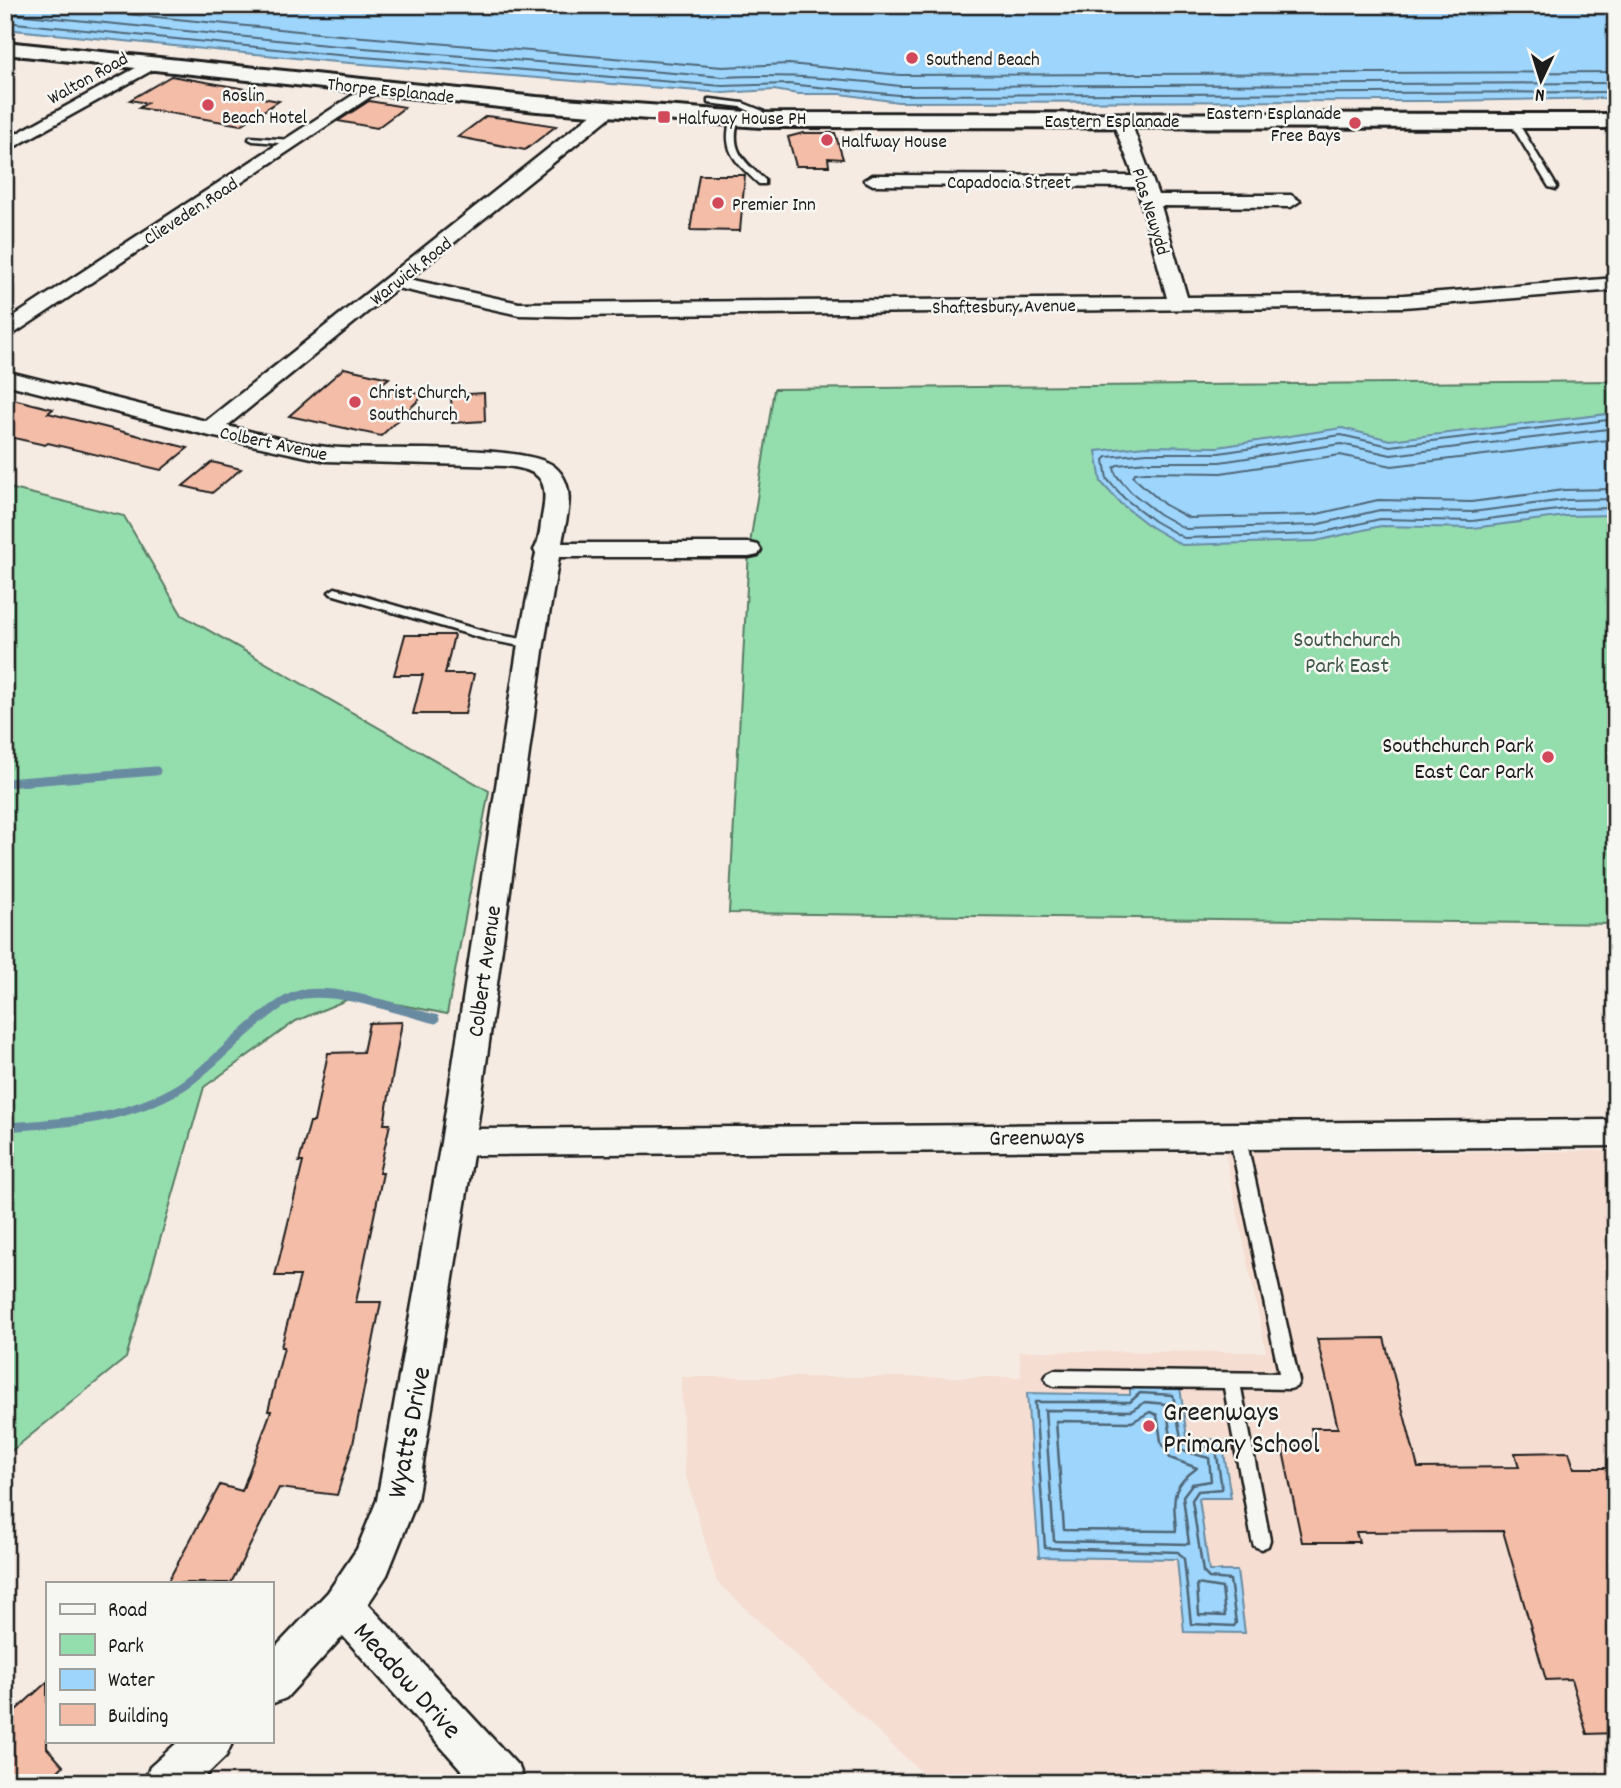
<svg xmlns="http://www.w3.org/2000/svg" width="1621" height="1788" font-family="Dekko,sans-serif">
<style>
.built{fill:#f5ddd1}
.green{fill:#94ddad;stroke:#587c64;stroke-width:2}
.water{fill:#9dd5fc;stroke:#698ba2;stroke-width:2}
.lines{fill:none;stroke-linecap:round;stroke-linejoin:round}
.shore-far1{stroke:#506676;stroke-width:2}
.shore{stroke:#506676;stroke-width:2.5}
.stream{stroke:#698ba2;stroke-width:9}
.building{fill:#f4bda8;stroke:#1c1c1c;stroke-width:2}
.lane-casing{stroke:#1c1c1c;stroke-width:5}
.street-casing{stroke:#1c1c1c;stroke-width:5}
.secondary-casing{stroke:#1c1c1c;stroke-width:6}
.lane{fill:#f6f6f2;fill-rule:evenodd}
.street{fill:#f6f6f2;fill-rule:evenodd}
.secondary{fill:#f6f6f2;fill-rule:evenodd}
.poi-dot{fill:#d1495b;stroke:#f6f6f2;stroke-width:2.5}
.labels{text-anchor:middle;stroke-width:5;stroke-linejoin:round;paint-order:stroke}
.far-poi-label{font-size:19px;fill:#1c1c1c;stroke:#f6f6f2;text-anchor:start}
.far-street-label{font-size:19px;fill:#1c1c1c;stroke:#f6f6f2}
.park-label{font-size:23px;fill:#405648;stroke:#f6f6f2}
.poi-label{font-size:23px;fill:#1c1c1c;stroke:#f6f6f2;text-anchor:end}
.street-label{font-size:23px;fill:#1c1c1c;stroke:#f6f6f2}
.near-poi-label{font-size:28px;fill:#1c1c1c;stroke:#f6f6f2;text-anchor:start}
.near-street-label{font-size:28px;fill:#1c1c1c;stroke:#f6f6f2}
</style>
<rect width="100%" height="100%" fill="#f6ebe3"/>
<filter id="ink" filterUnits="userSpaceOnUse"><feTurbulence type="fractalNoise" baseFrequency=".0143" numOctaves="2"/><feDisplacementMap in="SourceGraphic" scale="14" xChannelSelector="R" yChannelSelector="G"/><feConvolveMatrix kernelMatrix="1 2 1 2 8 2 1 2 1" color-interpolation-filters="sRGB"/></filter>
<g filter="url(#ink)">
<path class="built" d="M1616 1151V1783H933L717 1582 685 1473 681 1377H1021L1019 1351 1266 1352 1225 1152Z"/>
<path class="green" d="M1616 381V924L729 913 749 550 774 389Z
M5 487 124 516 182 615 489 791 447 1014 356 996 296 1021 204 1087 126 1358 10 1452 5 1464Z"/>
<path class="water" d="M5 5H1616V98L1440 101 898 102 841 94H798L774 90 723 93 325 61 5 29Z
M1616 413V515L1566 516 1473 528 1381 526 1316 541 1182 545 1151 527 1120 503 1101 482 1096 451 1146 446 1218 447 1342 428 1390 440Z
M1130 1385 1180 1387 1187 1438 1222 1440 1231 1498H1199L1209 1571H1237L1245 1633 1184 1632 1177 1559 1039 1557 1027 1393 1130 1395Z"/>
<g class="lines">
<path class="shore-far1" d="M36 5 328 34 722 67 789 64 900 75 1616 72
M5 13 327 45 723 77C782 74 840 78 899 86L1616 83
M5 22 326 54 723 86 788 84 898 95 1616 92
M1616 419 1390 446 1341 435 1219 453H1147L1107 457 1104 460 1107 479 1124 498 1154 521 1184 538 1316 534 1380 519 1472 521 1566 509 1616 508
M1616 428 1391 455 1341 444 1220 462H1147L1117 465 1114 468 1116 475 1131 492 1159 514 1186 529 1315 525 1380 510 1472 512 1565 500 1616 499
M1616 439 1392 466 1340 455 1221 473 1147 472 1135 473 1133 477 1165 505 1189 518 1313 515 1378 500 1471 502 1564 490 1616 489"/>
<path class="shore" d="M1140 1393 1173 1395 1182 1443 1216 1449 1222 1489 1198 1491 1192 1500 1203 1572 1209 1578 1230 1580 1236 1623 1234 1626 1191 1624 1184 1559 1178 1552 1045 1548 1035 1402H1130Z
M1145 1402 1166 1404C1173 1446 1166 1447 1209 1458L1211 1481 1192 1484 1183 1496 1189 1544 1054 1541 1045 1410 1131 1411Z
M1150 1412 1157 1415 1161 1441 1170 1458 1197 1468C1169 1488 1174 1499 1176 1531L1064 1530 1056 1421 1132 1422Z
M1197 1584 1222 1588 1225 1616 1199 1615Z"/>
<path class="stream" d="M5 783 156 771
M5 1127C66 1123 127 1120 181 1087 213 1068 271 998 304 994 343 989 396 1009 435 1019"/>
</g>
<path class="building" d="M171 76 258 91 251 96 279 101 241 125 139 108 147 103 130 100Z
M369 101 405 107 377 128 338 121Z
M486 116 512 119 556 126 525 150 458 137Z
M803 133H835L843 159 828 158 829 166H796L788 137Z
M699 175H745L740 231 690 230Z
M344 368 389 378 379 386 424 395 381 436 289 416Z
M484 393 485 421 452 423 451 395Z
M5 397 53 409 48 413 188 448 161 470 48 443 45 445 5 436Z
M212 462 241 469 212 493 183 486Z
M405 635H454L445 674H474L465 714H413L423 675H394Z
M402 1022 384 1124H390L379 1173H383L356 1302H381L353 1444 337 1495 279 1488 231 1583H167L220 1485 242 1491 271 1411H268L284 1347H281L300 1276H275L303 1162H299L310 1122H314L328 1053 363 1052 369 1023Z
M1384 1338 1418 1468 1519 1467 1515 1453 1569 1452 1574 1468H1616V1733L1587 1734 1571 1679 1546 1680 1503 1531 1356 1532 1359 1542H1302L1282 1446 1315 1445 1311 1428H1338L1317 1339Z
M47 1682V1748L63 1766 46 1783H5V1720Z"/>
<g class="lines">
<g class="lane-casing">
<path id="lane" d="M711 99 743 103 763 111 765 120 758 122 756 114 741 107 708 103V99Z
M735 116 739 118C729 150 743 160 765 180V184H759C736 162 721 151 731 118Z
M1510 119 1517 121 1557 187 1556 189 1549 187 1509 121Z
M250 137 292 140 296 142 292 144 253 141 249 139Z
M335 588 493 634 535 641 537 644 531 648 488 640 331 594 329 592Z
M1237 1128 1243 1130 1245 1134 1299 1381 1296 1387 1290 1389 1241 1388 1270 1540 1268 1546 1261 1549 1254 1546 1252 1540 1224 1388 1054 1386 1048 1383 1045 1378 1048 1373 1054 1370 1279 1373 1229 1134 1231 1130Z"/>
</g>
<g class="street-casing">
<path id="street" d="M152 59 158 61 160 64 158 67 5 152V140Z
M373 82 379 83 381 87 379 91 12 335 5 337V322Z
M609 104 615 105 617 109 615 113 409 279 519 303 1167 298 1137 187 873 185 864 180 873 175 1134 176 1112 120 1121 115 1130 120 1158 195H1291L1300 201 1291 207 1161 206 1187 297 1404 295 1616 278V290L1404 307 569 316 519 315 397 288 227 426C260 433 294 444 327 447 372 452 527 442 555 467 578 487 566 518 562 543H749L758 545 761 550 758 555 749 557H559L544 644 477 1129 1616 1120V1146L473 1155 417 1500 387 1575 368 1604 519 1767 525 1783H473L343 1636 286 1698 271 1704V1652L328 1592 357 1549 377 1500 441 1142 518 644 536 553 534 550C540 541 540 528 542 517 549 481 543 470 505 466L326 461 210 436 5 384V371L206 421 603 105Z
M179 1741H233L226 1756 198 1783H144L150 1767Z"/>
</g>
<g class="secondary-casing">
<path id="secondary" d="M5 42 537 97 761 113 1616 114V128L761 127 537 111 5 54Z"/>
</g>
<use href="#lane" class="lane"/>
<use href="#street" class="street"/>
<use href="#secondary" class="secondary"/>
</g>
</g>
<g class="poi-dot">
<circle cx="912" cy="58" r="7"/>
<circle cx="208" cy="105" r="7"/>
<rect x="657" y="110" width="14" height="14" rx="3.5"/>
<circle cx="1355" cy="123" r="7"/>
<circle cx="827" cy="140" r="7"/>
<circle cx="718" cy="203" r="7"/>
<circle cx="355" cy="402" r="7"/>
<circle cx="1548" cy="757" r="7"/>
<circle cx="1149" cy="1426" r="7"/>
</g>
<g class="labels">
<g class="far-poi-label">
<text x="926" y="65">Southend Beach</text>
<text x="222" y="101">Roslin<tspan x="222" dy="22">Beach Hotel</tspan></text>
<text x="1341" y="119" text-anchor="end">Eastern Esplanade<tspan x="1341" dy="22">Free Bays</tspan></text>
<text x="678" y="124">Halfway House PH</text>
<text x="841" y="147">Halfway House</text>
<text x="732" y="210">Premier Inn</text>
<text x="369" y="398">Christ Church,<tspan x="369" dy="22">Southchurch</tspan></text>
</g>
<g class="far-street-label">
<text transform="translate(87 77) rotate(-29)" y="7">Walton Road</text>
<text transform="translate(391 89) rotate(6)" y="7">Thorpe Esplanade</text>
<text x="1112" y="127">Eastern Esplanade</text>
<text x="1009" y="188">Capadocia Street</text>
<text transform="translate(190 210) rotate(-33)" y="7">Clieveden Road</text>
<text transform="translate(1152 211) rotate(73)" y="7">Plas Newydd</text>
<text transform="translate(410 270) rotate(-38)" y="7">Warwick Road</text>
<text transform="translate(1004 305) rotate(-1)" y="7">Shaftesbury Avenue</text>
<text transform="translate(274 442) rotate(12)" y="7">Colbert Avenue</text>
</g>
<g class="park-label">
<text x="1347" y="646">Southchurch<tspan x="1347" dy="26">Park East</tspan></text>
</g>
<g class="poi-label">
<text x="1534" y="752">Southchurch Park<tspan x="1534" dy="26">East Car Park</tspan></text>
</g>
<g class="street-label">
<text transform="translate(483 971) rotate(-82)" y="8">Colbert Avenue</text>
<text transform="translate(1037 1136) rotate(-1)" y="8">Greenways</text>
</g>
<g class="near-poi-label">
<text x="1163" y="1420">Greenways<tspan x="1163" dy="32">Primary School</tspan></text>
</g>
<g class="near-street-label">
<text transform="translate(407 1432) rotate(-79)" y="10">Wyatts Drive</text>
<text transform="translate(409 1679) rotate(48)" y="10">Meadow Drive</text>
</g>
</g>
<rect width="1621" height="1788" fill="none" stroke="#f6f6f2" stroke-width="28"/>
<rect x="14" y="14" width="1593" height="1760" fill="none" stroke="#1c1c1c" stroke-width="2.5" filter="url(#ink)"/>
<rect x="46" y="1582" width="228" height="161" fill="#f6f6f2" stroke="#9f9f9c" stroke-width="2"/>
<rect x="60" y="1604" width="35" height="10" fill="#f6f6f2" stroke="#9f9f9c" stroke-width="2"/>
<text x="108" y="1616" font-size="21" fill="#1c1c1c">Road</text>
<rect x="60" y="1634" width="35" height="21" fill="#94ddad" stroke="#9f9f9c" stroke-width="2"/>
<text x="108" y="1652" font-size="21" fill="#1c1c1c">Park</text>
<rect x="60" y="1669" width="35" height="21" fill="#9dd5fc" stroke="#9f9f9c" stroke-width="2"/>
<text x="108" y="1686" font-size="21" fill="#1c1c1c">Water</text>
<rect x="60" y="1704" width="35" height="21" fill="#f4bda8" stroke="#9f9f9c" stroke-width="2"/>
<text x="108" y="1722" font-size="21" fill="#1c1c1c">Building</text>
<g transform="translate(1541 80) rotate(184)" stroke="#f6f6f2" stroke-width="5" paint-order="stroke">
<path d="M0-5L12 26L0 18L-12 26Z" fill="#1c1c1c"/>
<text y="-10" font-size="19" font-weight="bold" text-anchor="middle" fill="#1c1c1c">N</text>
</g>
</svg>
